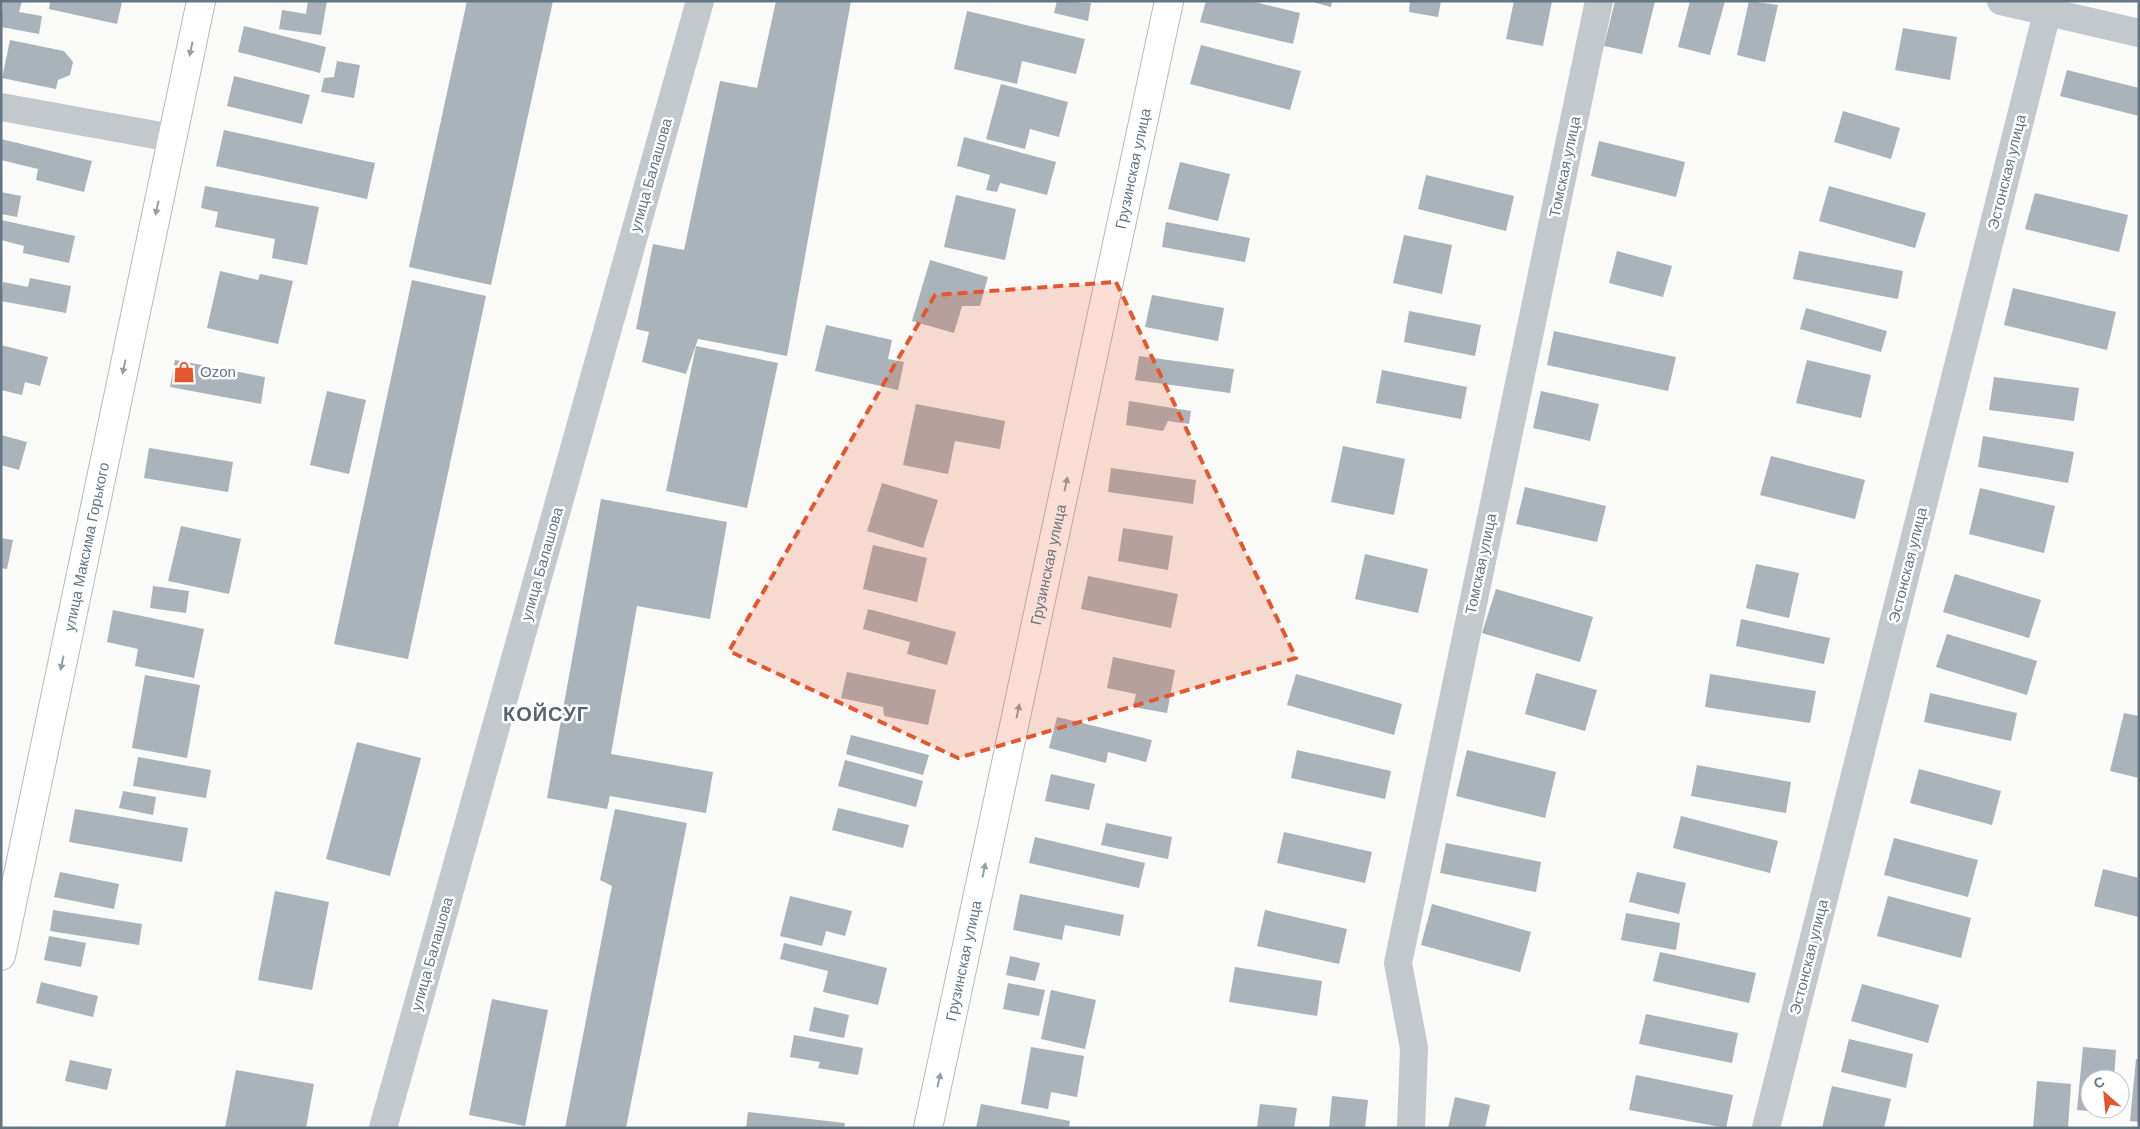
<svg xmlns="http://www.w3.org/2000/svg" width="2140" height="1129" font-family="Helvetica,sans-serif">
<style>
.building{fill:#aab3b9}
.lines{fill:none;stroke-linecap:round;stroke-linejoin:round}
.secondary-casing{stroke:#b3babf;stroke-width:30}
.street{stroke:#c3c8cc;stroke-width:28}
.secondary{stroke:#fff;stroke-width:28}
.oneway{fill:#939fa8}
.marked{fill:#e4572e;fill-opacity:0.2;stroke:#e4572e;stroke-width:4;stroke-dasharray:10 6;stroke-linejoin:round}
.labels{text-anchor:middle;stroke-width:5;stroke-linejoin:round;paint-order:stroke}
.street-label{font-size:15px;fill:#657683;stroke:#fff}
.poi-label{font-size:15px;fill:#657683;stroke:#fff;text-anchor:start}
.district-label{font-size:20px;font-weight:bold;letter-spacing:1px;fill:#57646e;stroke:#fff}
</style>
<rect width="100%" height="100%" fill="#fafaf8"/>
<path class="building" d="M3 1H22L19 12 42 16 39 34 1 27Z
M50 1H117L122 2 117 24 49 9Z
M308 1H327L321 35 279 29 282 10 306 14Z
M467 1H553L491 285 409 267Z
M776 1H851L787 356 698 339 686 374 642 362 649 332 636 329 653 244 684 250 720 81 757 88Z
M1057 1 1091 3 1088 21 1054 13Z
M1206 1H1251L1300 13 1293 44 1200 22Z
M1309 1H1332L1331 7Z
M1410 1H1441L1438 17 1409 12Z
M1514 1H1552L1543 46 1506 39Z
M1615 1H1655L1642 54 1604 46Z
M1690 1H1725L1710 55 1678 47Z
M1749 1 1778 5 1765 62 1737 55Z
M967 11 1085 39 1076 74 1022 61 1017 84 954 69Z
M244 26 326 47 320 73 238 52Z
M1903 28 1957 37 1950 80 1895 70Z
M10 40 64 51 73 62 70 75 58 80 56 89 2 78Z
M1201 45 1301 71 1290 110 1190 84Z
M337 61 360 65 354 98 321 92 324 78 334 77Z
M2067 70 2139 88V116L2060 96Z
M234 76 310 95 302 124 227 106Z
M1001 84 1068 102 1059 137 1030 129 1025 149 986 139Z
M1843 111 1900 128 1891 159 1834 142Z
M224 130 375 163 367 199 216 166Z
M964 137 1056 162 1047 195 1000 183 997 192 986 190 990 175 957 166Z
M1 139 92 161 84 192 36 180 38 169 1 160Z
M1599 141 1685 162 1676 197 1591 176Z
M1180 162 1230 174 1218 221 1168 209Z
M1426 175 1514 196 1506 231 1418 209Z
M205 186 319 207 307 265 272 258 275 239 215 227 218 212 201 208Z
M1829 186 1926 213 1915 248 1819 221Z
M1 192 21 196 17 217 1 214Z
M2035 193 2128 215 2119 252 2025 229Z
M956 195 1016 209 1005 260 944 247Z
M1 220 75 236 69 263 23 253 24 246 1 240Z
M1166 222 1250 238 1245 262 1162 247Z
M1404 235 1452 245 1442 294 1393 283Z
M1617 251 1672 266 1663 297 1609 283Z
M1799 251 1903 271 1898 299 1793 279Z
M930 260 988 277 980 306H962L954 333 912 321Z
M220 271 258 280 260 274 293 281 278 344 207 328Z
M30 278 71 286 66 313 1 301 3 282 28 287Z
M412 280 486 296 408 659 334 644Z
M2013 288 2116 312 2107 350 2004 325Z
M1152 295 1224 308 1218 341 1145 327Z
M1806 308 1887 331 1881 352 1800 329Z
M1409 311 1481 325 1475 356 1404 342Z
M826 325 892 340 888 359 904 362 898 390 815 371Z
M1554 331 1676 357 1668 391 1547 365Z
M1 345 48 357 40 386 25 382 22 395 1 390Z
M696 346 778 363 747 508 666 491Z
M1139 356 1234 369 1230 393 1135 380Z
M175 360 265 377 261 404 170 387Z
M1807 360 1871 375 1861 418 1796 403Z
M1382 370 1467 387 1461 419 1376 403Z
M1994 377 2079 388 2074 421 1989 410Z
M327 391 366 400 349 474 310 465Z
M1541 391 1599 404 1590 441 1533 428Z
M1129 401 1191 411 1189 424 1168 421 1163 431 1126 425Z
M916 404 1005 421 1000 449 955 441 948 474 903 465Z
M1 435 27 442 19 470 1 465Z
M1983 436 2074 452 2068 483 1978 467Z
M1343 446 1405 459 1394 515 1331 502Z
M149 448 233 462 228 492 144 478Z
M1771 456 1865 480 1855 519 1760 495Z
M1111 468 1196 480 1193 504 1108 492Z
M882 483 938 500 923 548 867 531Z
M1525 487 1606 506 1597 542 1516 524Z
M1980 488 2055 506 2044 553 1969 534Z
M601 499 727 522 710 619 637 606 611 754 713 772 706 813 610 796 607 809 547 798Z
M181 526 241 539 229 594 168 581Z
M1123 528 1173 536 1168 570 1118 561Z
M1 538 13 540 7 569 1 568Z
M873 545 927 558 917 602 863 589Z
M1365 554 1428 569 1418 613 1355 599Z
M1756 564 1799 573 1789 618 1746 608Z
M1955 574 2041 600 2029 638 1943 612Z
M1088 576 1178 594 1171 628 1081 609Z
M153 586 189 591 186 613 150 608Z
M1496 589 1593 617 1580 662 1482 633Z
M868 609 956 632 947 665 907 654 910 642 863 629Z
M113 610 204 629 194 678 135 666 138 649 107 642Z
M1741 619 1830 638 1824 664 1736 646Z
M1947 634 2037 661 2027 695 1936 667Z
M1113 657 1175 670 1167 713 1133 707 1136 694 1107 688Z
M847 672 936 690 928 725 884 716 883 707 841 698Z
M1536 673 1597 690 1585 731 1525 714Z
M1296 674 1402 704 1394 735 1287 705Z
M1710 674 1816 691 1810 723 1705 707Z
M145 675 200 685 187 758 132 748Z
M1930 693 2017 713 2011 741 1924 722Z
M2124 713 2139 716V778L2110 771Z
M1057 717 1152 740 1146 762 1108 752 1106 763 1049 748Z
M851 735 929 755 923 775 846 754Z
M357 742 421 758 390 876 326 859Z
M1297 750 1391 771 1385 799 1291 778Z
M1467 750 1556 772 1545 818 1456 796Z
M138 757 211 770 206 798 133 786Z
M845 760 923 781 916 807 838 786Z
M1697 765 1791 782 1786 813 1691 796Z
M1919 769 2001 791 1992 825 1910 803Z
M1051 774 1095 784 1089 810 1045 801Z
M123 791 156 797 153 815 119 808Z
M838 808 909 825 903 848 832 830Z
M75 809 188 828 182 862 69 842Z
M615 809 687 823 626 1128H565L612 886 600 880Z
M1681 816 1778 841 1770 873 1673 848Z
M1106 823 1172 837 1168 859 1101 845Z
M1284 832 1372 852 1365 883 1277 863Z
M1035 837 1145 863 1139 888 1029 863Z
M1894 838 1978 860 1968 897 1884 875Z
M1446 843 1541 862 1536 892 1440 873Z
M2103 869 2139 878V917L2094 906Z
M60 872 119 884 114 909 54 897Z
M1637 872 1686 883 1679 914 1629 902Z
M275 891 329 902 312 990 258 980Z
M1020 894 1124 915 1120 936 1065 925 1062 940 1013 930Z
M790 896 852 911 845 936 826 931 822 946 780 936Z
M1888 896 1971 918 1961 958 1877 936Z
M1432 904 1531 932 1520 972 1421 945Z
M53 910 142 924 139 945 50 931Z
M1265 910 1347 929 1339 964 1257 946Z
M1626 913 1680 923 1676 950 1621 940Z
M49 936 86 943 81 967 44 960Z
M784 943 887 968 878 1005 823 992 828 971 780 959Z
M1660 952 1756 973 1749 1003 1653 981Z
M1010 956 1040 963 1035 981 1006 975Z
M1235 967 1322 981 1317 1016 1229 1002Z
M41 982 98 996 93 1017 36 1003Z
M1008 983 1045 990 1039 1016 1003 1009Z
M1862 984 1939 1005 1928 1043 1851 1021Z
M1051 990 1096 1000 1085 1049 1041 1039Z
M492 999 548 1010 525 1126 469 1115Z
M814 1007 849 1015 844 1038 809 1031Z
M1646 1014 1738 1033 1732 1063 1639 1044Z
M794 1035 863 1048 858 1075 818 1068 820 1062 790 1057Z
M1849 1039 1913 1054 1906 1088 1841 1072Z
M1031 1047 1084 1056 1077 1097 1051 1092 1048 1109 1021 1104Z
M2083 1047 2116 1050 2114 1079H2090V1109H2111L2110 1113 2077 1110Z
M2136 1059 2139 1060V1122L2130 1121Z
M70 1060 112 1069 107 1090 65 1081Z
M236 1070 314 1084 306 1128H225Z
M1636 1075 1733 1095 1726 1128 1629 1110Z
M2037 1081 2071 1084 2068 1128H2033Z
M1832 1086 1891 1099 1884 1128H1822Z
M1332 1096 1368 1100 1365 1128H1329Z
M1455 1097 1490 1105 1485 1128H1448Z
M981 1104 1070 1121 1069 1128H976Z
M1260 1104 1297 1108 1294 1128H1257Z
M748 1112 845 1123 844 1128H746Z"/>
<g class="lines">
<g class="secondary-casing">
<g id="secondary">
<path id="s1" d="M1 956 201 1"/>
<path id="s2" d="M928 1128 1169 1"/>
</g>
</g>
<path class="street" d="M2001 1 2139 33
M1 107 172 138
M383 1128 700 1
M1411 1128 1414 1048 1398 963 1599 1
M1766 1128 2050 1"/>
<use href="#secondary" class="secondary"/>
</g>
<defs><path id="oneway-solid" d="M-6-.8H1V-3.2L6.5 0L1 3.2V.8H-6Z" transform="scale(1.25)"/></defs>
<g class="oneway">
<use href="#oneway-solid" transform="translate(191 49) rotate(102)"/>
<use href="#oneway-solid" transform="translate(157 208) rotate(102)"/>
<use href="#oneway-solid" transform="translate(124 367) rotate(102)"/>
<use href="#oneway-solid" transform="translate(1066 484) rotate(-78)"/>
<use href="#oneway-solid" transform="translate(62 663) rotate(102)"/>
<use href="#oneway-solid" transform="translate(1018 711) rotate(-78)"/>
<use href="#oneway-solid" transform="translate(984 870) rotate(-78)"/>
<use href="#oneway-solid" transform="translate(939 1080) rotate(-78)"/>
</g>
<path class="marked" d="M1116 282 1296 658 958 758 729 651 935 295Z"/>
<defs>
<g id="shop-bare" transform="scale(1.725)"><path d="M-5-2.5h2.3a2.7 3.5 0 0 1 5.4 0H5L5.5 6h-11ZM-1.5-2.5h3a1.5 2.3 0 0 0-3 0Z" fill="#e4572e" stroke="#fff" stroke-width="2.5" paint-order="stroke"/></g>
</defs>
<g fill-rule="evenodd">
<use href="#shop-bare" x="184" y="372"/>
</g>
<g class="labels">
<g class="street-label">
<text transform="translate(1565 167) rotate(-78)" y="5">Томская улица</text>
<text dy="5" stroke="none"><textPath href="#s2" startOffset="981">Грузинская улица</textPath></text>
<text transform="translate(2007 172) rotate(-76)" y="5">Эстонская улица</text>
<text transform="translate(651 175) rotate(-74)" y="5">улица Балашова</text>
<text dy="5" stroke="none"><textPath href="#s1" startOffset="418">улица Максима Горького</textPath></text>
<text transform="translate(542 564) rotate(-74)" y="5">улица Балашова</text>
<text dy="5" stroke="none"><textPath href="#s2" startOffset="576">Грузинская улица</textPath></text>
<text transform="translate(1481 564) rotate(-78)" y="5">Томская улица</text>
<text transform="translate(1908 565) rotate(-76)" y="5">Эстонская улица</text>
<text transform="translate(432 954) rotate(-74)" y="5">улица Балашова</text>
<text transform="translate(1809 957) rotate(-76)" y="5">Эстонская улица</text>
<text dy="5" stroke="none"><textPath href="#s2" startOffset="171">Грузинская улица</textPath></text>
</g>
<g class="poi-label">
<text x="200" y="377">Ozon</text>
</g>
<g class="district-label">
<text x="546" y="721">КОЙСУГ</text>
</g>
</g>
<rect width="2140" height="1129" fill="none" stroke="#657683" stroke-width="5"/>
<g transform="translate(2105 1094) rotate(333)"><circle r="24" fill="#ffffff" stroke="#c1c8cd"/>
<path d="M0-4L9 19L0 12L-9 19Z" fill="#e4572e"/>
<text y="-8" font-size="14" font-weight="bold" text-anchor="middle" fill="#657683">С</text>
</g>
</svg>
